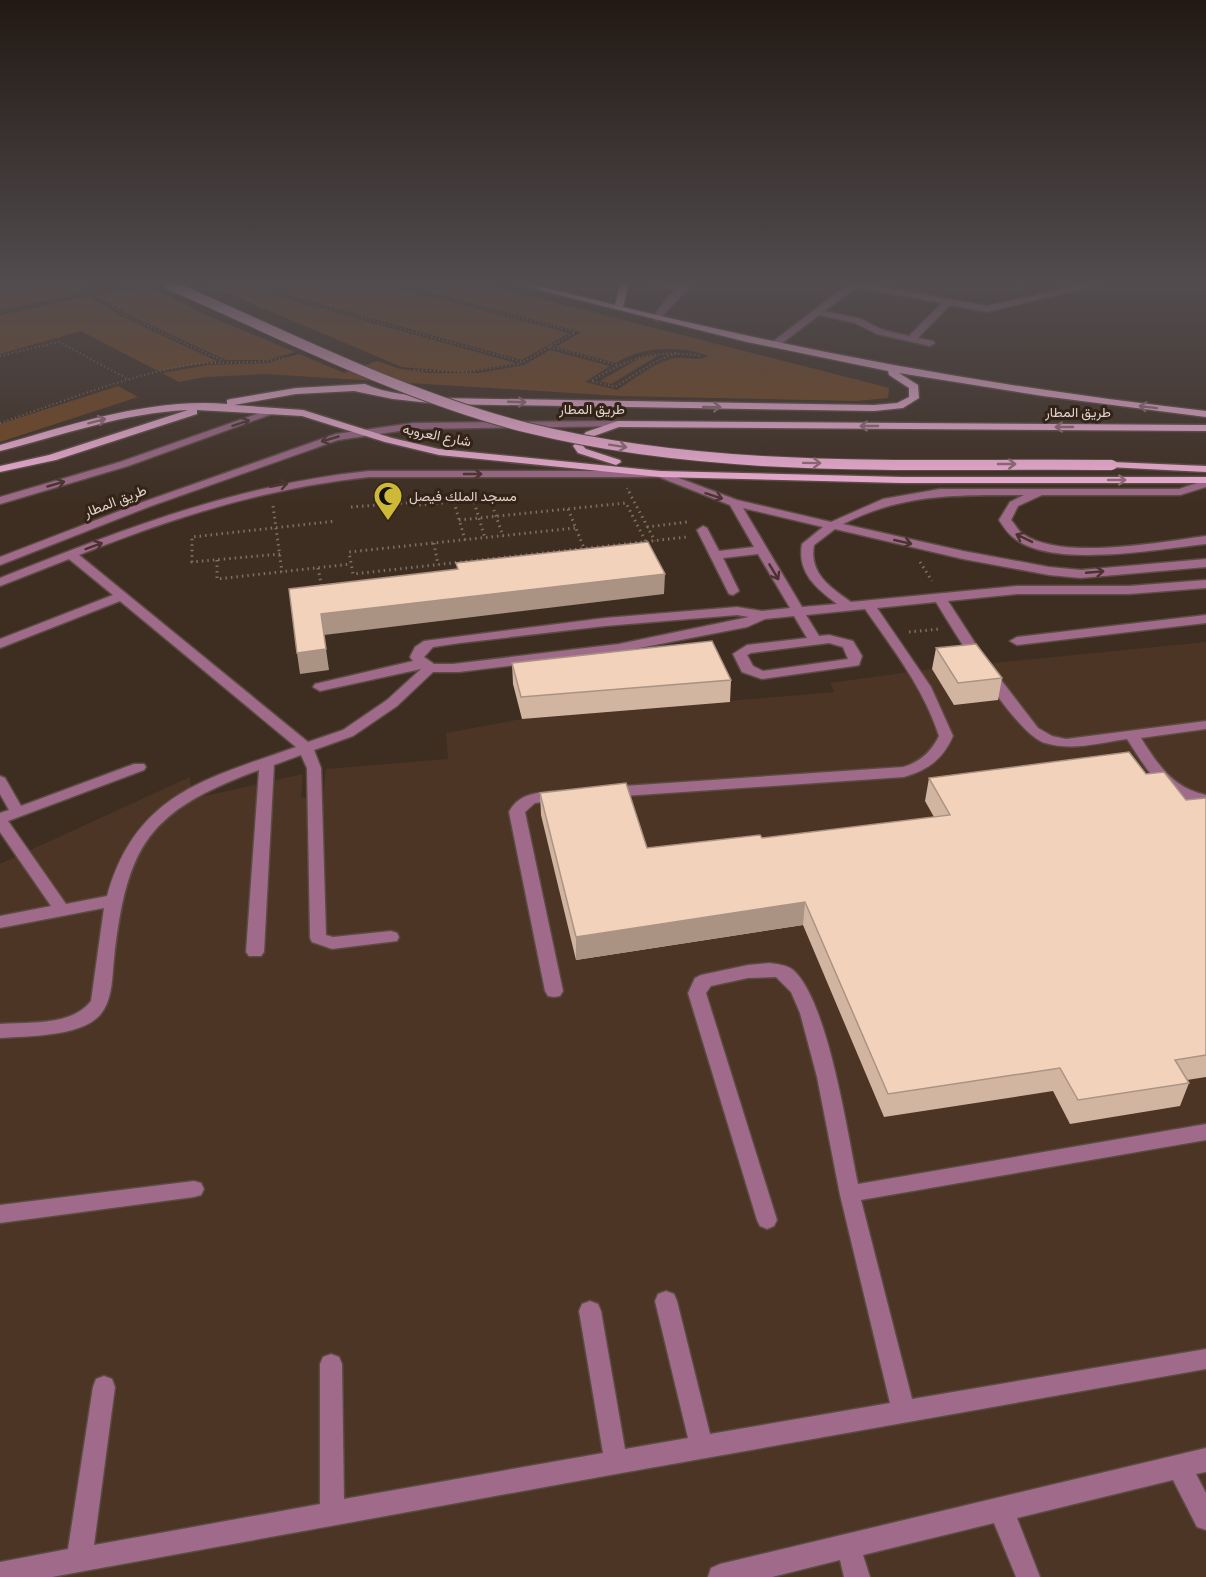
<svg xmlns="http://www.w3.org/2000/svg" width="1206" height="1577" font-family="'Titillium Web',Vazirmatn,sans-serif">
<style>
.built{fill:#4c3525}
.green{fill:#75461f}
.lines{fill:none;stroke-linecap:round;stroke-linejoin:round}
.minor-casing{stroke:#5b4c41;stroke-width:3}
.major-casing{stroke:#5b4c41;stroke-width:3}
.path-far1{stroke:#7d6f65;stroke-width:2;stroke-dasharray:1 3;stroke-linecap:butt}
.path{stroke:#7d6f65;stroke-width:3;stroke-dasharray:1.5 4;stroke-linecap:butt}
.minor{fill:#a06a8b;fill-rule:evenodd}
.major{fill:#f5b2da;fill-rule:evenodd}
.major-bridge-casing{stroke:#5b4c41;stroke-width:12;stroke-linecap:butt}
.major-bridge{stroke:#f5b2da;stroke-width:10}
.wall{fill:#d1b5a1}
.shaded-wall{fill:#aa9383}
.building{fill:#f3d2bb;stroke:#aa9383;stroke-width:1.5}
.oneway{stroke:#946b79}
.oneway2{stroke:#4a322f}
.labels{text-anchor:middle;stroke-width:6;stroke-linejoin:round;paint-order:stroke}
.far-street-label{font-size:14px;fill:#ded3cc;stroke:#342418}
.far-poi-label{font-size:14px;fill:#ded3cc;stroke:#342418;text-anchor:start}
</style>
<rect width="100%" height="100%" fill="#3e2e22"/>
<path class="built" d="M1206 642V1577H0V864L190 777 192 799 303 774 301 798 323 795 326 769 448 759 446 733 522 719 834 692 830 683 932 669Z"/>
<path class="green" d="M0 285H75L83 292 0 310Z
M208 285H288L268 294 516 363 462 372 402 367Z
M298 285H386L569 333 522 360 280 293Z
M402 285H486L874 384 889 388 888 398 857 401 620 396 265 374 205 377 179 382 162 373 208 365 268 363 299 354 344 373 377 361 400 369 429 373H479L524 365 550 350 610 366 585 382 617 390C633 380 652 364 671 359 682 356 699 362 708 356 680 345 641 346 616 363L556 347 581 332Z
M151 287 201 313 295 352 268 360H226L133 317 95 295Z
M88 296 127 319 217 361 158 371 81 331 0 354V315Z
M659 355 611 384 600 381 640 358Z
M118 386 138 397 0 442V424Z"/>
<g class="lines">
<g class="minor-casing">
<path id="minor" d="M654 285H692L657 321 652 318 668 297 677 290Z
M847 285H873L987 306 1080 285H1098L987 312 950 305 918 338 933 341 935 343 930 346 877 334 855 323 819 315 777 347H771V343ZM856 288 942 303 909 336 883 330 861 319 824 311Z
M274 408 283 410 128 466 0 504V497L120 462Z
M618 421 623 424 622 426 413 429 338 440 151 506 0 565V557L143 502 336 434 413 423Z
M369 471H660L737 500 831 522 883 499 940 489H1179L1206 480V487L1180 495H1042L1018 506 1011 520C1015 524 1018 531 1023 534 1062 561 1160 542 1206 536V544C1159 549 1052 569 1014 538 1008 534 1003 526 999 520L1010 502 1024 495C958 495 904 493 843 524L963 551 1049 567 1081 570 1206 559V567L1081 578 1049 575 963 559 835 529 814 545C809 574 830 587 851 602L1017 586H1129L1206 580V588L1129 594H1017L948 601 988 663 1038 728 1052 736 1066 739 1206 721V729L1141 738C1158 765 1173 788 1206 795V805C1159 794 1152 777 1127 739 1100 743 1072 751 1045 743 1015 734 954 631 936 602L877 608 931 687 953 736C943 759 928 770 904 777L609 797 601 792 609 787 903 767C920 762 931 752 939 736 924 689 893 649 865 609L806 615 819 636 829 635 853 641 862 656 859 665 854 666 762 679 742 672 733 654 747 645 807 638 794 616 765 619 747 627 619 652 459 672H433L397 706 353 736 314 750 321 768 326 935 333 937 391 931 397 933 399 937 397 941 332 949 312 942 310 938 307 768 301 755 274 765 264 952 261 956H249L246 952 259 770C149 811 127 843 114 959 112 977 113 1000 100 1015 80 1037 28 1036 0 1038V1024C29 1022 72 1026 91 1001L104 908 0 928V916L51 906 0 832V813L9 810 0 794V776L5 778 21 806 134 764H144L146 767 144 770 8 821 66 904 107 896C136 793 206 779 296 747L120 601 0 648V639L113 595 69 559 0 586V578C125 529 234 485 369 471ZM369 477H659L730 505 754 547 719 551 707 528 703 526 697 530 729 594 733 595 739 591 723 558 758 554 790 608 762 611 737 607 605 618 424 641 415 647 410 657 413 661 315 684 313 687 320 691 421 669 387 700 343 730 308 742 79 555C175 517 266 488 369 477ZM743 508 823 527 802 544C797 573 816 588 837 604L802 607ZM737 615 749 617 619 644 453 664H434L424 657 433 647 460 643 605 626ZM829 643 843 647 848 659 763 671 753 666 747 655 751 653Z
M1206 615V623L1017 645 1010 641 1017 637Z
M561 791 569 796 566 799 535 803 525 812 563 991 560 996 554 997 548 996 545 991 509 812C519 792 541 792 561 791Z
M770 963C777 964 786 965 792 969 828 998 848 1137 858 1184L1206 1124V1140L861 1200 912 1399 1206 1349V1369L616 1474 79 1572 52 1577H0V1562L68 1549 93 1387 96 1379 104 1376 112 1379 115 1387 94 1545 320 1504V1364L323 1357 331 1354 339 1357 342 1364 344 1499 603 1453 579 1311 582 1304 590 1301 598 1304 601 1311 625 1449 688 1438 655 1301 658 1294 666 1291 674 1294 677 1301 710 1434 890 1403 840 1195 817 1077 800 1013 791 992 776 977 748 978 711 986 706 993 777 1220 774 1226 767 1229 760 1226 757 1220 688 993 695 978 701 975 748 965Z
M194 1181 201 1183 204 1189 201 1195 194 1197 0 1223V1205Z
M1206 1448V1472L1196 1474 1206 1493V1530L1197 1527 1173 1480 1017 1518 1040 1577H1016L994 1523 863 1555 870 1577H844L840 1560 772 1577H708L711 1568 720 1564Z"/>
</g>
<g class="major-casing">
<path id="major" d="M519 285H535L615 305 620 285H628L623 307C816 354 1009 389 1206 411V417L1043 396 899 373 918 385 919 398 903 408 874 411 439 404 393 399 354 391 296 394 234 405 303 410 392 438 439 449 660 471 902 477H1206V483H902L660 477 439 455 385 442 302 416 197 410V414L56 460 0 472V466L49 455 188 410C122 413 64 435 0 451V445C75 424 149 398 227 404V400L231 399 296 388 365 384C386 394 413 395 439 398L874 405 897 403 909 397V388L889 375 888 371 747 342Z
M618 421 1206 425V431L619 427 594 436 583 446 586 449 620 460 621 462 616 465 578 453 573 446 586 432Z
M1112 462 1206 466V472L1108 467 1107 465Z"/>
</g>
<path class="path-far1" d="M79 285 130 318 221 360
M293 285 274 294 523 362 575 332 394 285
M0 312 67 297 142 285
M550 347 617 365
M676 353 655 362 615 387 591 381C631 357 655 349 702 356
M0 356 59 342 130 380
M414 370 468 372 522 363
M0 423C62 402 125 376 190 365 223 360 255 366 287 357
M627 488 630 493
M470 490 471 493"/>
<path class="path" d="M471 492 485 538
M629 492 655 541
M454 502 465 540
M273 506 282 572
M351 507 418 502V505L490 499 503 536
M568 509 584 548
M459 520 626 503 646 542
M647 527 687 522
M575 528 349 552 353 574 687 537
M434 543 438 565
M280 554 192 562V537L336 521
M217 560V579L351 564
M920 562 932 581
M318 568 322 588
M909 632 940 629"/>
<use href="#minor" class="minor"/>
<use href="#major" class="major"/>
<g class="major-bridge-casing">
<path id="major-bridge" d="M170 285C285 335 407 398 528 428 718 475 918 463 1112 465"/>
</g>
<use href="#major-bridge" class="major-bridge"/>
</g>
<path class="wall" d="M936 648 1002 678 998 700 954 705 932 669Z
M512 663 731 680 730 702 522 719 513 684Z
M1146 774 1186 800 1206 798V1077L1187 1080 1189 1083 1180 1106 1070 1124 1053 1091 884 1117 803 925 576 960 541 815 540 793 647 848 762 838 934 817 925 801 929 778Z"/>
<path class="shaded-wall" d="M665 574 664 594 324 635 321 614Z
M326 649 329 670 300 674 297 653Z
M805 902 803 925 576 960V937Z"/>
<path class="building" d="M648 542 665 574 321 614 326 649 297 653 289 589 458 569 456 563Z
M712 641 731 680 521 697 512 663Z
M976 644 1002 678 958 683 936 648Z
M1129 752 1146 774 1164 772 1186 800 1206 798V1055L1175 1060 1189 1083 1078 1100 1060 1068 888 1094 805 902 576 937 540 793 626 783 647 848 760 835 762 838 950 815 929 778Z"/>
<defs><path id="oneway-shaft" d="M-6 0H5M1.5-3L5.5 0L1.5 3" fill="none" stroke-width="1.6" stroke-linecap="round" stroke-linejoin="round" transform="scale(1.5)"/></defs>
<g class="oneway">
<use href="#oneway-shaft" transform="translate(517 402) rotate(2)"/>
<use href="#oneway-shaft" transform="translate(712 407) rotate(1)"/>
<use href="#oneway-shaft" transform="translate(1148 407) rotate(-173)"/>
<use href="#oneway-shaft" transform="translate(97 421) rotate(-15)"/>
<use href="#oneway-shaft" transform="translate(869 426) rotate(-180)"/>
<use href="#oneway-shaft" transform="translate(1064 427) rotate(-180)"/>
<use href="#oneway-shaft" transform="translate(618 446) rotate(9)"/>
<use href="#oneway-shaft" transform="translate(812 463) rotate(1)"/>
<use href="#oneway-shaft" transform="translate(1007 464)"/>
<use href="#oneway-shaft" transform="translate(1117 480)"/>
</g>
<g class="oneway2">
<use href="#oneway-shaft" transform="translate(241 423) rotate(-19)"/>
<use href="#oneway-shaft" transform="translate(330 439) rotate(164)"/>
<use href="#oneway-shaft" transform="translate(473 474)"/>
<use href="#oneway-shaft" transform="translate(56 484) rotate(-16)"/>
<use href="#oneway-shaft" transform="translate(279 485) rotate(-11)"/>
<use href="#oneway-shaft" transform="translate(714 496) rotate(18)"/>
<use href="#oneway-shaft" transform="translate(1024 538) rotate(-154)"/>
<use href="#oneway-shaft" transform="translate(903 542) rotate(13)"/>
<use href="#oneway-shaft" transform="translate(94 546) rotate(-21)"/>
<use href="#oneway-shaft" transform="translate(774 572) rotate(59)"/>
<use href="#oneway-shaft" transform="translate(1095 572) rotate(-5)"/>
</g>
<linearGradient id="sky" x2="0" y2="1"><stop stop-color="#221913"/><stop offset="0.56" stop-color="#524c4f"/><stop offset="1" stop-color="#524c4f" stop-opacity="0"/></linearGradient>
<rect width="1206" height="506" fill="url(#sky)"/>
<defs>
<g id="mosque-pin" transform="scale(1.5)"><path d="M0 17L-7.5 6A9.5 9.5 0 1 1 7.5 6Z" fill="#ceb837" stroke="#342418"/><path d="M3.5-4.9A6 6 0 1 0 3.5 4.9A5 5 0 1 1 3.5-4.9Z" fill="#111"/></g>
</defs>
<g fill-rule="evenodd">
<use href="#mosque-pin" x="388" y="496"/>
</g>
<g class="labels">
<g class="far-street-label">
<text x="592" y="414">طريق المطار</text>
<text x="1078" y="417">طريق المطار</text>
<text transform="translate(437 435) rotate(11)" y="5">شارع العروبه</text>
<text transform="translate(115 501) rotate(-21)" y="5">طريق المطار</text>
</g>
<g class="far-poi-label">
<text x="409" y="501">مسجد الملك فيصل</text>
</g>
</g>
</svg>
